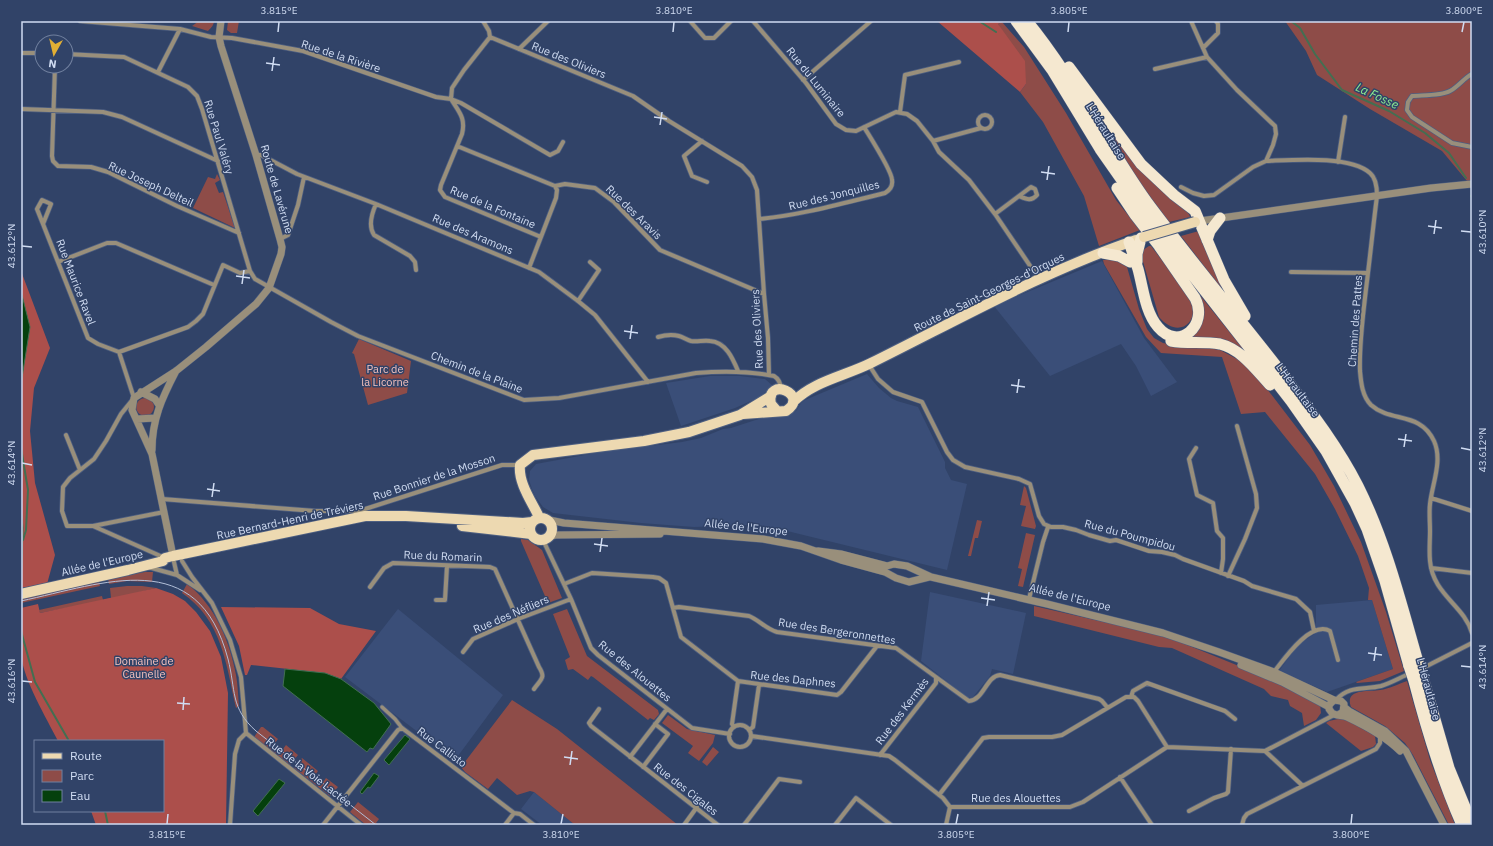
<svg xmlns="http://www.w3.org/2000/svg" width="1493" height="846" font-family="'IBM Plex Sans',sans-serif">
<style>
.built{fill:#3a4e78}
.green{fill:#8e4c48}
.forest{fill:#ac4f4b}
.water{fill:#05400d;stroke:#426f52}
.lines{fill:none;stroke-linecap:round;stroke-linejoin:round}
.stream{stroke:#426f52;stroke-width:2}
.pedestrian-casing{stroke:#4e5f81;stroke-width:5}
.minor-casing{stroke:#4e5f81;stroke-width:5.5}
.tertiary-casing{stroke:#4e5f81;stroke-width:8}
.primary-casing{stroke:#4e5f81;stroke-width:12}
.trunk-casing{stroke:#4e5f81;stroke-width:12}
.pedestrian{stroke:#998f7b;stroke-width:3.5}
.minor{stroke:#998f7b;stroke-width:4}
.tertiary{stroke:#998f7b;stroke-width:7}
.primary{stroke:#edd9b1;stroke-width:10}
.trunk{stroke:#f5e8d0;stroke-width:11}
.tram{stroke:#b2bfd8;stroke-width:1}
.primary-bridge-casing{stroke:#4e5f81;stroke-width:12;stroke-linecap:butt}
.trunk-bridge-casing{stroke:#4e5f81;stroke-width:12;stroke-linecap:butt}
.primary-bridge{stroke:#edd9b1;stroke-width:10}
.trunk-bridge{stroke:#f5e8d0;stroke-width:11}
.ticks{fill:none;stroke:#d0dcf2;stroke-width:1.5}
.labels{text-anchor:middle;stroke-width:3;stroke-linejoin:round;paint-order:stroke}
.street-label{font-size:11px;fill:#d0dcf2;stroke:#314368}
.park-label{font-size:11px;fill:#f7c2bd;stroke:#314368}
.water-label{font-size:12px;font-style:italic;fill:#8fec90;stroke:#314368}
.neatline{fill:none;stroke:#d0dcf2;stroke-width:1.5}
.ticks-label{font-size:10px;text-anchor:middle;fill:#d0dcf2}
</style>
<rect width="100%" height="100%" fill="#314368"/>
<path class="built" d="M1102 261 1144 338 1177 382 1151 396 1136 366 1121 344 1050 376 994 306Z
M867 374 879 388 891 398 897 401 918 407 945 462V468L951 480 967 484 947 570 783 530 746 525 694 527 641 523 553 513 543 507 535 496 532 489 529 480 530 471 536 464 601 452 682 442 701 438 723 429 731 428 768 416H787L796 411 801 403 805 400Z
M710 376H740L765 379 773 386 758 398 735 408 681 426 666 383Z
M930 592 1026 613 1013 674 992 669 990 676 973 697 968 698 921 661Z
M1372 600 1393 669 1327 692 1279 671 1298 645 1316 633V605Z
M398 609 503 695 455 760 345 677Z
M534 792 575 825H542L521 809Z"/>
<path class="green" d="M199 21H214C214 25 211 28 208 31L192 26Z
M228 21H239L237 33H231L227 30Z
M1285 21H1472V187L1442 151 1370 109 1317 75 1306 51Z
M1002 22 1024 47 1066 113 1116 200 1140 230 1099 246 1084 196 1043 122 1020 92 1026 84 998 24Z
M1090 104 1140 167 1189 214 1190 217 1169 222 1140 183Z
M217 174 220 180 215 183 219 193 223 192 235 228 193 208 208 177 215 179Z
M1199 231 1230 300 1181 236Z
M1149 246H1151L1191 298C1201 324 1177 339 1159 317L1142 258 1143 250Z
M1110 259 1117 260 1127 267 1139 309 1147 329 1154 338 1163 343 1179 346 1204 347 1220 350 1237 359 1254 372 1310 445 1334 486 1361 542 1386 612 1404 671 1380 681 1357 683 1356 682 1393 669 1372 600H1368L1369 588 1358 556 1335 509 1315 474 1265 412 1241 414 1222 357 1161 353 1146 337 1104 264 1103 260Z
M1199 294 1243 349 1223 341 1180 337 1190 334 1200 298Z
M359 339 411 361 407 393 368 405 354 354 352 353Z
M136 407a9 9 0 1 1 18 0a9 9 0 1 1-18 0Z
M1024 486 1026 488 1036 526 1035 529 1021 526 1026 506 1020 505Z
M977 520 982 521 978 538H975L971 556H968Z
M1026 533 1035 535 1023 587 1018 586 1022 569 1018 568Z
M521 539 528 540 542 550 562 598 548 603 521 541Z
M145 572H153L152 582 127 581 109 584 108 578Z
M99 582 100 586 21 603V599Z
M187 584C215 605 230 642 236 675 238 686 238 696 239 706L236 708C226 664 222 620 182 593Z
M127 586H142L156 588 112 599 40 613 39 610 102 596 103 600 111 598 110 588Z
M1034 606 1152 633 1180 642 1273 680 1320 704 1321 713 1316 720 1304 726 1302 713 1290 706 1288 700 1271 696 1264 689 1172 648 1159 647 1034 616Z
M567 609 587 656 658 710 659 714 654 720 650 718 648 720 593 677 591 676 588 680 573 669 568 670 565 660 570 657 553 614Z
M1407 681 1430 760 1455 825H1449L1413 755 1405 743 1385 726 1351 707C1344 688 1369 692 1380 690 1389 689 1398 684 1407 681Z
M512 700 557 729 678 825H575L534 792 530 791 517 795 497 778 488 789 465 772 461 767Z
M668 715 687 729 715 735 713 743 699 761 688 753 693 746 662 723Z
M1338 719H1345L1375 736 1376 744 1373 747 1361 751 1326 723 1329 721Z
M261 727H263L278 739 275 743 283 749 286 745 298 755 290 765 254 737Z
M713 747 719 752 707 766 702 762Z
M302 758 318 771 315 775 324 781 326 778 338 787 330 796 294 768Z
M358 802 379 819 376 823 379 825H366L350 812Z"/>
<path class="forest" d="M937 21H1000L1002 22 998 24 1025 61 1026 84 1020 92Z
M21 271 50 348 34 388 30 431 35 483 55 555 47 584 21 588Z
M156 588 173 594 185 601 196 612 210 631 221 657 228 693 226 825H96L91 811H163V741H58C46 717 24 681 21 655 20 640 21 623 21 608L38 604 40 613Z
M221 607 310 608 339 624 376 631 341 679 325 673 251 665 247 675H245L239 646Z"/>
<path class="water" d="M21 291 30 327 21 384Z
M21 508 23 528 21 589Z
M285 669 325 673 341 679 374 703 391 724 373 749 370 748 367 752 283 686Z
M405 735 410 739 389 765 384 760Z
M374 773 379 776 370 788 368 787 362 794 360 792Z
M279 779 285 783 258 816 253 811Z"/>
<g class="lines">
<path class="stream" d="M979 21 996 32
M1291 21 1300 28 1315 54 1342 90 1389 111 1425 133 1449 153 1466 178
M1471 196 1472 197
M21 448 28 490 26 530 23 540
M21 631 35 682 69 741
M105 811 108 825"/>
<g class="pedestrian-casing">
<path id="pedestrian" d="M382 707 395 719 402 728"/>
</g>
<g class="minor-casing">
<path id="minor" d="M80 21 180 29 211 37 232 38 303 51 436 97 451 99 461 103 550 155 558 151 563 142
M483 21 489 31 490 37
M690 21 705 38H714L731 21
M753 21 806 83 836 124 846 130 856 131 896 112 907 114 917 121 933 141 939 152 969 180 995 214 1039 279
M1203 48 1218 33V24L1216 21
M519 49 548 21
M21 53H42
M66 54 124 57 188 87 197 96 202 109 250 271 255 279 331 322 358 336 524 400 559 398 696 373C722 371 749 371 774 376 779 379 780 383 781 388
M55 66 52 156 53 161 58 166 91 167 108 172 177 206 239 233
M1155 69 1207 57
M158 72 180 29
M1472 74C1464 78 1458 87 1450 91 1441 96 1422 95 1412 96L1408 102 1407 110 1412 117 1452 143 1472 147
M803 80 871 21
M451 99 452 88 464 70 490 37 633 96 669 121 742 166 752 177 757 190 764 294 768 338 769 375
M451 99C459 112 466 118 462 134L441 185 440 190 445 197 541 237
M21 109 103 112 122 117 218 161
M900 112 905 75 959 62
M978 122a7 7 0 1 1 14 0a7 7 0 1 1-14 0Z
M702 141 684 156 692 176 707 182
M933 141 981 128
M457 146 555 186 557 190 556 198 529 268
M256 155H261L297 174 376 204 539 272 578 301 595 315 648 382
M1266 161C1292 160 1350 155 1370 173 1376 178 1377 188 1377 196 1373 227 1370 258 1366 289 1363 316 1359 344 1360 371 1361 382 1362 396 1371 405 1391 423 1420 411 1434 441 1443 461 1432 484 1430 504 1429 513 1430 522 1430 531 1430 541 1429 551 1430 561 1433 595 1464 605 1472 633
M1338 162 1345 117
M555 186 565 184 595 188 614 202 660 250 764 294
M1181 187 1193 193 1204 196 1214 195 1253 167 1266 161 1273 145 1276 134 1275 126 1237 90 1207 57 1191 21
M376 204C372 213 368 226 374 235L410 256 415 262 416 270
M995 214 1019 196C1026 199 1031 202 1037 195L1035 189 1031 187 1019 196
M759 219C802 215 843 203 885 193 890 190 893 186 892 180 892 171 870 137 864 127
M43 224 37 209 42 200 51 204 43 224 88 338 98 344 119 352
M280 239 288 235 298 205 304 177
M58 262 107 243H116L214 285
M1291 272 1368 273
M578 301 599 270 590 262
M658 337C665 335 671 334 679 336 683 337 687 340 691 341 697 342 704 340 710 341 726 342 733 359 738 371
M869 365 878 379 893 392 922 402 947 452 953 460 965 467 1019 479 1030 484 1039 516 1044 524 1051 527H1063L1076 530 1089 535 1110 541 1116 540 1149 551 1162 552 1175 555 1183 559 1244 581 1252 586 1296 599 1310 612 1314 631
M66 435 80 470
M1196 448 1189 459 1197 495 1213 503 1217 531 1223 538V559L1221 573
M1431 498 1472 511
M162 499 315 511H359L502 465H520
M164 512 93 526H67L62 511 63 487 70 478 94 459 106 441 121 414 134 398 119 352 188 327 196 321 203 314 223 265 240 273 250 271
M93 526 165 558
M543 540 571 599 591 648 598 655 692 728 730 734
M182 561 192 577 212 603 230 640 241 677 246 733
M174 562 177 575
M148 567 177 575 200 590
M1431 568 1472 573
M1228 576 1245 539 1257 508 1256 494 1237 426
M564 584 592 573 653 577 659 578 666 583 681 637 738 681 837 695 841 692 877 646
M370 587 384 568 393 563 490 567 495 569 539 667C546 678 541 679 534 689
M1029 599 1043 542 1048 527
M436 600H445L447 566
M673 608 679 607 749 616C759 620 766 629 777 632L896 648 969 701C984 700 986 676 1000 675L1099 699 1102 701 1107 707
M463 652 473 639 518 619 571 599
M1421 669 1472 643
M1274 672C1284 659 1311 620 1330 631L1338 660
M1131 697 1133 691 1147 683 1225 711 1235 719
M1336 700C1349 685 1365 690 1381 686 1391 683 1401 677 1411 673
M599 709 589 723 591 726 718 825
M729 736a11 11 0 1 1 22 0a11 11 0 1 1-22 0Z
M734 727 732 724 738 681
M749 730 753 727 759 685
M246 733 361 825
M751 736 889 756 895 760 943 798 950 807H1070L1083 802 1167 747 1265 751 1334 715
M1265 751 1303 786
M880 755 936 683V677
M630 757 667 709
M643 767 668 734 655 724
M1120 777 1152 825
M939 795 983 738 989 737H1052L1062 735 1126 697H1134L1138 701 1167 747
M1189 811 1214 798 1226 794 1228 792 1231 749
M230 825 235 754 239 740 246 733
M323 825 398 730 402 728 514 813 520 814 534 825
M505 825 514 813
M684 825 697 807
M744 825 779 779 800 782
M835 825 856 798 891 825
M946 825 950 807
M1242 825 1244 818 1247 814 1376 749 1380 743V736"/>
</g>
<g class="tertiary-casing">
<path id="tertiary" d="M1200 221 1431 188 1472 184
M141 392 155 399 159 405
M137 419 155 418
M152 450C152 419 162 398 176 371
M549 520 564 523 763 539 801 546 841 560 885 572 896 578 909 582 929 577
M549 537 556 535 660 534
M818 551 841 554 887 566 894 564 907 566 931 577 1047 604 1163 633 1219 652 1274 672 1334 700
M173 556 152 454 132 410 134 398 176 371 206 347 256 304 269 288 281 254 282 247 280 239 256 155 221 46 219 37 221 21
M1241 665 1282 682 1329 707
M1344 707 1349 711 1385 731 1406 751 1444 825
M1338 715 1343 712 1344 704 1341 701 1334 700 1329 705V709L1332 713C1336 716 1342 715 1347 717 1364 725 1387 738 1400 751"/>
</g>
<g class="primary-casing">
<path id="primary" d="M793 402C814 381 845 376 871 363 958 320 1044 271 1136 240
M743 414 786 411C811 395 765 375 771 404L777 411
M539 517C532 502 518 483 520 465L533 455 644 441 689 432 740 415 771 396
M530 529a11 11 0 1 1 22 0a11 11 0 1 1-22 0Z
M462 526 531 534
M21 594 128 570 163 561 165 558 173 556 365 516H406L523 523 532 522"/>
</g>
<g class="trunk-casing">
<path id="trunk" d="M1016 21 1052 70 1100 149 1154 226 1291 401 1326 451 1355 503 1367 529 1385 581 1409 666
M1027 21C1073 77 1105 143 1147 202 1190 260 1237 315 1281 372 1309 409 1337 445 1358 486 1386 542 1401 603 1418 662
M1069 67 1141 164 1174 195 1195 211 1224 280 1245 316
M1117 188 1135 215 1159 246 1195 298C1209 325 1179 352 1158 327 1145 312 1143 287 1138 269 1135 260 1132 251 1129 242
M1207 240 1210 231 1220 218
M1103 253 1119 256 1130 262
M1137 262V254L1141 238
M1171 341C1187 344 1204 341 1220 344 1241 349 1256 370 1270 385
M1423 678 1449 768 1472 824
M1414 681C1427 731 1441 778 1462 825"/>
</g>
<use href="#pedestrian" class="pedestrian"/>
<use href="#minor" class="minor"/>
<use href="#tertiary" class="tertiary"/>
<use href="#primary" class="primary"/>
<use href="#trunk" class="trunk"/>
<path class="tram" d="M21 601C105 583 198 545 228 659 236 690 230 708 256 731L376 825"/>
<g class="primary-bridge-casing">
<path id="primary-bridge" d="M1144 237 1195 222"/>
</g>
<g class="trunk-bridge-casing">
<path id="trunk-bridge" d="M1418 662 1423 678
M1409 666 1414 681"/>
</g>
<use href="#primary-bridge" class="primary-bridge"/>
<use href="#trunk-bridge" class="trunk-bridge"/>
</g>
<path class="ticks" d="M278 32 279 22M673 32 674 22M1068 32 1069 22M1462 32 1464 22M266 63 280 65M272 71 274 57M654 117 667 119M660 125 662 112M1041 172 1055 174M1047 180 1049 166M1428 226 1442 228M1461 231 1471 232M1434 234 1436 220M22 246 32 247M236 276 250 278M242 284 244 270M624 331 638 333M630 339 632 325M1011 385 1025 387M1017 393 1019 379M1398 439 1412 441M1404 447 1406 434M1461 448 1471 450M22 463 32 465M207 489 220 491M212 497 214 483M594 544 608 546M600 552 602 538M981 598 995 600M987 606 989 592M1368 653 1382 655M1374 661 1376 647M1461 666 1471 667M22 681 32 682M177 703 190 704M183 710 184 697M564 757 578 759M570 765 572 751M167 824 168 814M561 824 563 814M956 824 958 814M1351 824 1352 814"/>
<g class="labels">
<g class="street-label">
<text transform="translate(341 56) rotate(18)" y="4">Rue de la Rivière</text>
<text transform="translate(569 60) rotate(22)" y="4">Rue des Oliviers</text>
<text transform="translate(816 82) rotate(51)" y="4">Rue du Luminaire</text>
<text transform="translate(1106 131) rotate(58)" y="4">L'Héraultaise</text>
<text transform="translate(219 137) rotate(73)" y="4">Rue Paul Valéry</text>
<text transform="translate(151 184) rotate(25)" y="4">Rue Joseph Delteil</text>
<text transform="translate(277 189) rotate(74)" y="4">Route de Lavérune</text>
<text transform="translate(834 195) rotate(-14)" y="4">Rue des Jonquilles</text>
<text transform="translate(493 207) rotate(23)" y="4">Rue de la Fontaine</text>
<text transform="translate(634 212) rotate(44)" y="4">Rue des Aravis</text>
<text transform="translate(473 234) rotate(23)" y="4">Rue des Aramons</text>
<text transform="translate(76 282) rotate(69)" y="4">Rue Maurice Ravel</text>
<text transform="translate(989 292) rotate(-26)" y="4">Route de Saint-Georges-d'Orques</text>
<text transform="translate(1355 321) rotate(-86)" y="4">Chemin des Pattes</text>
<text transform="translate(757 329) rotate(-93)" y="4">Rue des Oliviers</text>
<text transform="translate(477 372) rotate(21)" y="4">Chemin de la Plaine</text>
<text transform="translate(1298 390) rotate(53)" y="4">L'Héraultaise</text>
<text transform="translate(434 477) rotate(-18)" y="4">Rue Bonnier de la Mosson</text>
<text transform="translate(290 520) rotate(-12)" y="4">Rue Bernard-Henri de Tréviers</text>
<text transform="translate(746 527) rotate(6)" y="4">Allée de l'Europe</text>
<text transform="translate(1130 535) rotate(15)" y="4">Rue du Poumpidou</text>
<text transform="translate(443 556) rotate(2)" y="4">Rue du Romarin</text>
<text transform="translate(102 563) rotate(-13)" y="4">Allée de l'Europe</text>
<text transform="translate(1070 597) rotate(14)" y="4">Allée de l'Europe</text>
<text transform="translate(511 614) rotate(-23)" y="4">Rue des Néfliers</text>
<text transform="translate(837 631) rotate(9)" y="4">Rue des Bergeronnettes</text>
<text transform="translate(635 671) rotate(39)" y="4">Rue des Alouettes</text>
<text transform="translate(793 679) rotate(6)" y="4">Rue des Daphnes</text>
<text transform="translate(1429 689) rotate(75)" y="4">L'Héraultaise</text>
<text transform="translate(902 711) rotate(-53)" y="4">Rue des Kermès</text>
<text transform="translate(442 747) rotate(37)" y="4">Rue Callisto</text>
<text transform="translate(309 772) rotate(38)" y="4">Rue de la Voie Lactée</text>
<text transform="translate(686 789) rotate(38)" y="4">Rue des Cigales</text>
<text x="1016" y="802">Rue des Alouettes</text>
</g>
<g class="park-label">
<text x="385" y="373">Parc de<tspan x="385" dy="13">la Licorne</tspan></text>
<text x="144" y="665">Domaine de<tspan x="144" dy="13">Caunelle</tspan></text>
</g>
<g class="water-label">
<text transform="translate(1377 96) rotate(25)" y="4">La Fosse</text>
</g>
</g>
<rect width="1493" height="846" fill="none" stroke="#314368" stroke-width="44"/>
<rect x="34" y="740" width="130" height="72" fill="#314368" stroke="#71809f"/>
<rect x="42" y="753" width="20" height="6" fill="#edd9b1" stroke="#71809f"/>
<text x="70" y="760" font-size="12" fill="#d0dcf2">Route</text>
<rect x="42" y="770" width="20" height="12" fill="#8e4c48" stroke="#71809f"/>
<text x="70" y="780" font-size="12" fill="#d0dcf2">Parc</text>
<rect x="42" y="790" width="20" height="12" fill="#05400d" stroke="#71809f"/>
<text x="70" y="800" font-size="12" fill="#d0dcf2">Eau</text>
<g transform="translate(54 54) rotate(188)"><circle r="19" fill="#314368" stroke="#71809f"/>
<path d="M0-3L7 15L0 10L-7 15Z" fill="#e2af34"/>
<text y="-6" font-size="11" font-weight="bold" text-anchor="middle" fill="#d0dcf2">N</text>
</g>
<rect x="22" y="22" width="1449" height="802" class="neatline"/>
<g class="ticks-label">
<text x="279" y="14">3.815°E</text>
<text x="674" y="14">3.810°E</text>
<text x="1069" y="14">3.805°E</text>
<text x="1464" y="14">3.800°E</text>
<text transform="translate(1482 232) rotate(-90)" y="4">43.610°N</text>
<text transform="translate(11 246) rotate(-90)" y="4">43.612°N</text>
<text transform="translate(1482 450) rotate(-90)" y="4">43.612°N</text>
<text transform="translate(11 463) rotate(-90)" y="4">43.614°N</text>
<text transform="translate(1482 667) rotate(-90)" y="4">43.614°N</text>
<text transform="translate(11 681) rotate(-90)" y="4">43.616°N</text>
<text x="167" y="838">3.815°E</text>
<text x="561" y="838">3.810°E</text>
<text x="956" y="838">3.805°E</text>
<text x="1351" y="838">3.800°E</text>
</g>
</svg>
